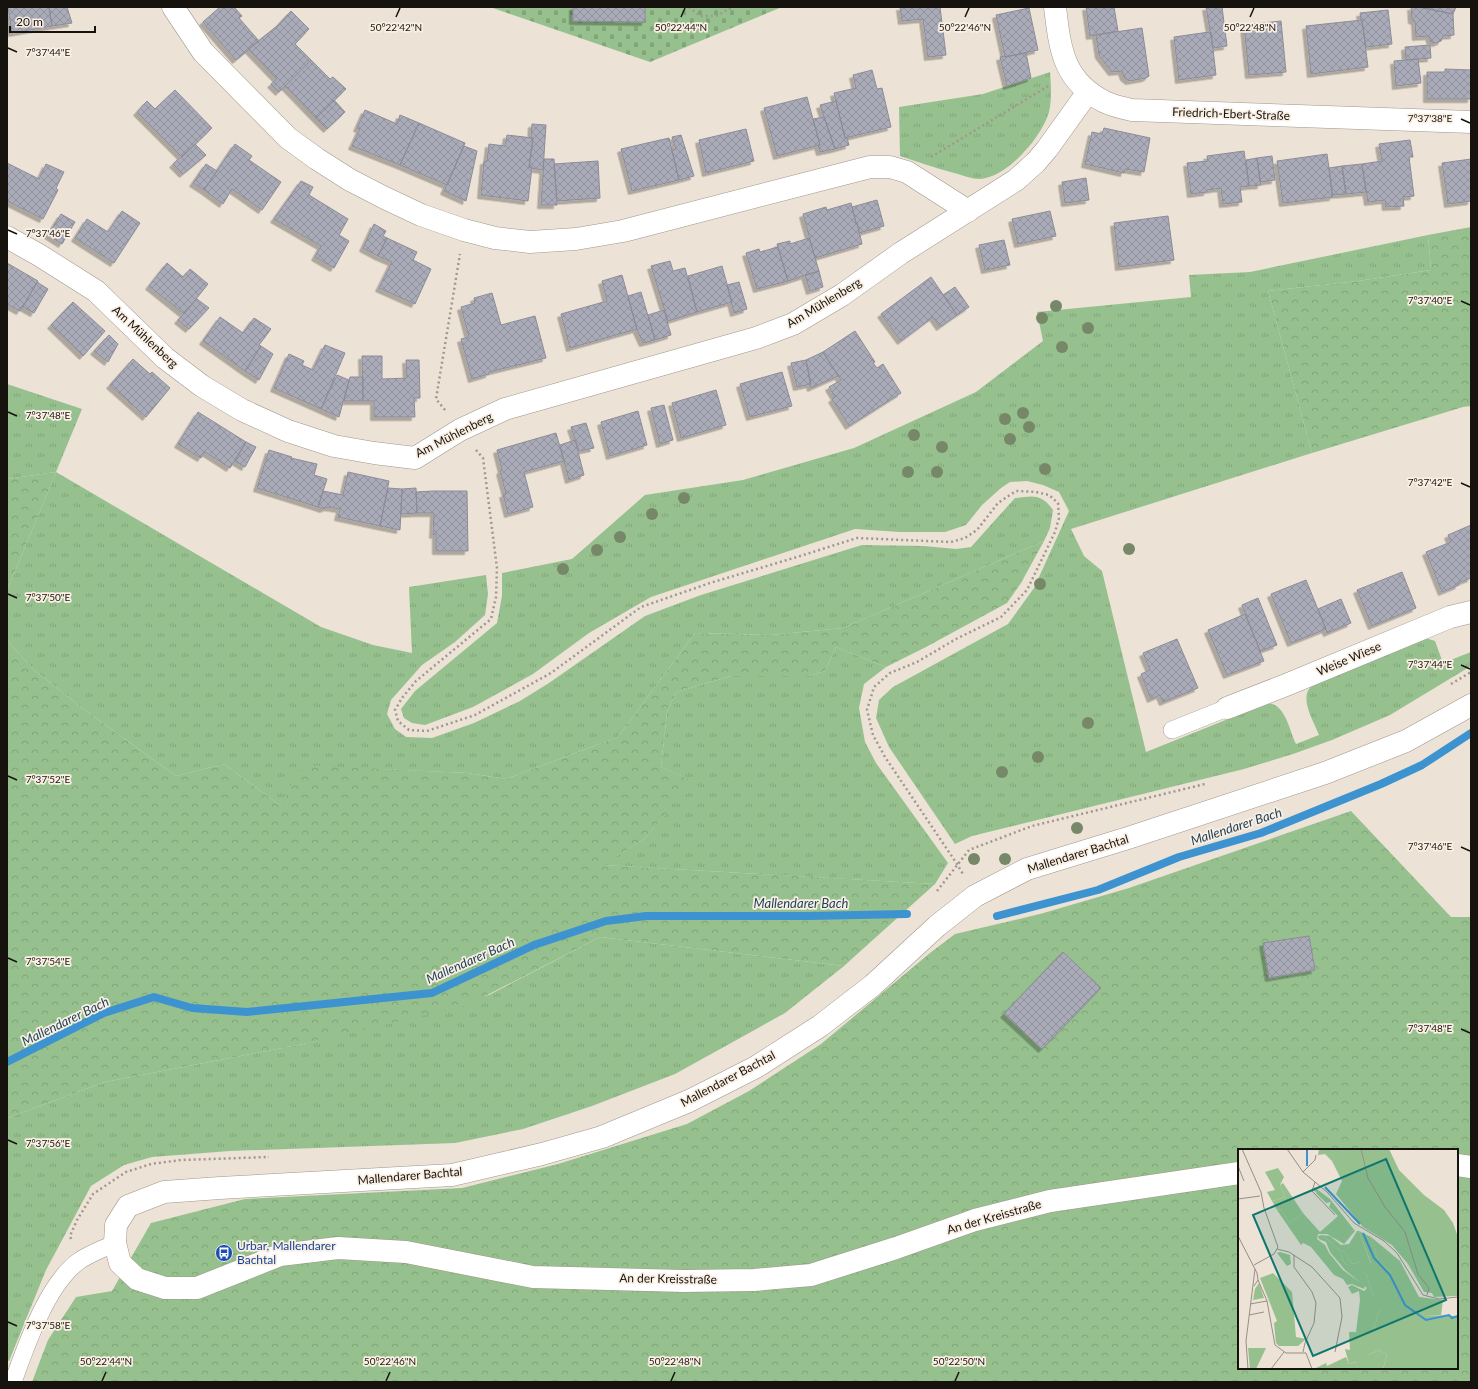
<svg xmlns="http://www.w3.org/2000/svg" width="1478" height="1389" font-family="Lato,sans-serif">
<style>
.grass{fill:url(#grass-tufts)}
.forest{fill:url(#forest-crowns);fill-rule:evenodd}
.cemetery{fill:url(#cemetery-stones)}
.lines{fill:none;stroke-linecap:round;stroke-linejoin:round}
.stream{stroke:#3d93cf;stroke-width:8}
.building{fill:url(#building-cross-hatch);stroke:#8c8c99;filter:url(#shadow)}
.lane-casing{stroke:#a0968b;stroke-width:18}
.street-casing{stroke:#a0968b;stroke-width:23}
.secondary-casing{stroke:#a0968b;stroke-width:23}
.path{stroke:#a0988f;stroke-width:2.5;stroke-dasharray:2 3;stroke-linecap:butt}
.lane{stroke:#fff;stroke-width:17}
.street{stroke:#fff;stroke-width:22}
.secondary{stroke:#fff;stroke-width:22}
.tree{fill:#768867}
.ticks{fill:none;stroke:#16120e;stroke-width:1.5}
.labels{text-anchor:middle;stroke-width:3.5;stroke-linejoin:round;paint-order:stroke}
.street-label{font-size:12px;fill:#16120e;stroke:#faefe3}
.transit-label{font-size:12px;fill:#164399;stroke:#faefe3;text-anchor:start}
.water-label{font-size:13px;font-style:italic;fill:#1f435c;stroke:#faefe3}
.inset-river{fill:none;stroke:#3d93cf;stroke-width:2}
.inset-road{fill:none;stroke:#968f86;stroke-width:1}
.view{fill:#0f766e;fill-opacity:0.15;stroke:#0f766e;stroke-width:2}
.inset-edge{fill:none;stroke:#16120e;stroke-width:2}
.ticks-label{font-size:10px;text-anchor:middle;fill:#16120e;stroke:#faefe3;stroke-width:3.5;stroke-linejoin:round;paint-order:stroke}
</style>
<defs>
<pattern id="grass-tufts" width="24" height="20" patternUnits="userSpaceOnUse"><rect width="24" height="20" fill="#96c18e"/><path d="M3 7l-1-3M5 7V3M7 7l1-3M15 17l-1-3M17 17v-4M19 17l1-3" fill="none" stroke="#81a579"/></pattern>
<pattern id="forest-crowns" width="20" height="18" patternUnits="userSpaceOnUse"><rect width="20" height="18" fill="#96c18e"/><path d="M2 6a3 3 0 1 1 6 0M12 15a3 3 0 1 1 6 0" fill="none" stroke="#81a579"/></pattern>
<pattern id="cemetery-stones" width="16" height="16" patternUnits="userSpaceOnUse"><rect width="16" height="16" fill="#96c18e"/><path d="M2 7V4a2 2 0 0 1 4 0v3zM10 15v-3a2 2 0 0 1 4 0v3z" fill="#81a579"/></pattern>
<pattern id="building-cross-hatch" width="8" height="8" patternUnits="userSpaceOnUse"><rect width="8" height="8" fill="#aaabb9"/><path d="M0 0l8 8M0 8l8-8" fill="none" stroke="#92929e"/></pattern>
<filter id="shadow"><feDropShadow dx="-3.5" dy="3.5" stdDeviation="0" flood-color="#0004"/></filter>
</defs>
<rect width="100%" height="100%" fill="#ece2d6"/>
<path class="grass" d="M1050 72C1051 86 1052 99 1049 112 1042 137 1006 179 979 179 972 179 965 176 958 174 938 169 919 162 900 156L899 107 983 94Z
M1428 235 1431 270 1358 281 1268 291 1312 453 1071 529 1084 556 1102 571 1146 752 1268 703C1286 705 1289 730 1296 744L1319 735C1313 719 1297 696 1314 684L1426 638 1435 641 1443 663 1471 652V666L1390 715 1332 740 1293 754 1244 769 972 836 955 844 889 747 876 718 879 700 893 687 1008 624 1034 588 1069 511 1059 492 1043 485 1027 481 1010 482 1001 488 982 505 966 525 945 532H900L855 529 651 597 589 633 533 674 473 707 425 725 412 723 404 718 401 709 415 691 497 623 502 596V573L572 559 645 495 743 480 854 448 976 392 1043 341 1037 312 1191 297 1189 275 1250 272Z
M7 384 82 409 56 472 321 627 373 645 412 653 409 587 486 575 488 594 485 615 455 642 422 665 391 700 387 714 395 729 406 737 432 738 474 723 520 701 549 683 645 616 701 595 862 545 924 546 956 549 971 547 1015 498C1033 496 1041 493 1053 510L1050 528 1044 541 843 628 770 635 695 633 618 737 506 779 468 773 379 769 281 806 224 764 176 776 85 710 34 670 7 640V591L56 472 7 479Z
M836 647 886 667 864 684 859 708 865 742 876 763 948 863 935 884 602 865 644 839 694 782 661 767 667 712 676 692 731 676H809L825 671Z
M600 937 844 966 785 1013 675 1074 592 1106 523 1129 455 1143 230 1151 152 1157 124 1165 91 1186 46 1270 9 1361 7 1360V1118L105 1082 303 1044 489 995Z"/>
<path class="forest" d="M1471 227V406L1463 407 1312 453 1268 291 1358 281 1431 270 1428 235Z
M56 472 7 591V479Z
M1044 541 1021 583 1007 603 926 647 886 667 836 647 825 671 809 676H731L676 692 667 712 661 767 695 782 644 839 603 865 935 884 844 966 600 937 468 1005 303 1044 105 1082 7 1118V640L34 670 85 710 176 776 224 764 281 806 300 765 468 773 506 779 618 737 695 633 770 635 843 628Z
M1351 811 1451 917H1471V1382H32L48 1340 76 1297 112 1291 151 1223 245 1199 462 1188 558 1164 687 1124 749 1091 821 1044 930 953 955 934 1040 914 1129 888ZM1239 1150H1457V1368H1239Z"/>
<path class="cemetery" d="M490 7H782L650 62Z"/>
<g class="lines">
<path class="stream" d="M997 916 1098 890 1179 857 1261 833 1381 784 1422 765 1471 733
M7 1062 104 1013 154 997 192 1008 247 1012 432 993 534 945 606 921 646 916H809L907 914"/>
</g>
<path class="building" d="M8 7H49L52 26 12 33Z
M49 7H67L72 23 52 26Z
M220 7H234L242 16 239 18 259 41 236 60 203 22Z
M573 7H645V22L573 21Z
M900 7H940L946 55 928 57 923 19 902 21Z
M1086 7H1114L1118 31 1090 36Z
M1206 7H1222L1227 46 1213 48Z
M1411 7H1419L1453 14 1454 35 1443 36 1441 41 1436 43 1431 42 1429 36 1416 37 1415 21 1412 20Z
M1419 7H1456L1453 14Z
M1029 8 1038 50 1005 57 996 15Z
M1388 10 1392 44 1366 47 1362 20H1361L1360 13Z
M291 11 309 29 295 44 311 60 279 92 271 84 277 79 248 49 277 26Z
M1362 20 1368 67 1311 74 1306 26Z
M1281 21 1286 72 1249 75 1244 25Z
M1142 28 1149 76 1146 78 1129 81 1124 77 1122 71 1112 72 1099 55 1096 35Z
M1209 32H1211L1216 75 1179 80 1174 37Z
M1430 45 1431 58 1406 60 1405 47Z
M1026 53 1031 78 1007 86 1000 57 1005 56V57Z
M1418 59 1421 83 1396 86 1394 61Z
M311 60 330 79 333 77 346 89 316 118 285 86Z
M1445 69 1471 70V99H1427V72H1445Z
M872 70 877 89 882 88 891 127 845 138 834 93 856 88 853 75Z
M175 90 212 128 182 157 137 112 147 101 155 109Z
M807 97 820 145 777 156 764 108Z
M334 100 345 112 327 129 316 118Z
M836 101 845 138H847L849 145 835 149 820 105Z
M365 110 397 124 400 115 419 123 400 165 352 146 360 129 357 128Z
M824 117 835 149 820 152 818 145H820L813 119Z
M419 123 465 143 447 185 400 165Z
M532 124 546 125 543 170 531 168 532 167H529L533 138H531Z
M1104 128 1150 138 1144 172 1125 169 1124 173 1085 164 1092 132 1102 134Z
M746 129 754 161 706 173 699 140Z
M507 135 533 138 529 167H532L528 201 481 195 484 161H487L489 144 505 146Z
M681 135 694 176 679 180 672 150 676 149 672 137Z
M669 138 679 180 632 191 621 149Z
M1410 140 1413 157H1409L1414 196 1403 197 1404 206 1386 207 1385 200 1368 202 1362 164 1382 161 1379 144Z
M195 144 206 155 183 174 173 164Z
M235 144 252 156 249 160 281 182 262 210 232 189 223 204 204 190Z
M464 146 477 151 466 201 444 191Z
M1244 151 1249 186 1240 187 1242 202 1223 204 1221 188 1207 190V192L1191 194 1187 163 1208 161 1207 156Z
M1327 154 1333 197 1283 203 1277 161Z
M1272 156 1275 180 1260 182 1257 158Z
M1257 158 1261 185 1249 186 1246 160Z
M544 159H554L557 205H541Z
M1471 159V201L1448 204 1442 163Z
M598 161 600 198 557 201 554 164Z
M7 163 39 179 46 164 64 172 56 188 58 190 43 219 7 201Z
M206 164 217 171 204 190 193 183Z
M1362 164 1366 192 1346 194 1342 166Z
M1342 166 1346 194 1332 195 1329 168Z
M1086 178 1089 200 1065 203 1062 182Z
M301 181 313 187 309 195 348 219 339 235 349 241 334 268 315 257 321 246 274 219Z
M877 200 884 226 859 233 857 222 856 223 852 207Z
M851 203 856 223 857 222 862 244 815 258 803 214 826 207 827 210Z
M122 211 140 223 114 263 75 238 87 219 108 232Z
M1050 211 1056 236 1018 244 1012 219Z
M61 214 75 222 62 244 48 235Z
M1168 216 1174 260 1119 267 1114 223Z
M374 224 386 231 383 236 387 238 378 256 363 248Z
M387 238 417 252 413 260 431 269 415 304 379 288 392 262 378 256Z
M809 238 819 271 788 281 777 244 790 241V244Z
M1004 240 1010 265 985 270 979 245Z
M778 247 788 281 757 289 746 253 759 249 760 252Z
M670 261 673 271 685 268 697 312 668 321 651 266Z
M7 263 38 281 20 311 7 304Z
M167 263 183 277 190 269 208 284 184 314 149 286Z
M722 266 732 302 697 312 688 276Z
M819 271 823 287 810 291 805 275Z
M622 275 637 329 570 348 561 314 607 301 602 281Z
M931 277 957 315 940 327 933 317 901 341 881 314Z
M37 282 48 289 34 313 23 307Z
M739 282 747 309 734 313 727 285Z
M955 287 969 307 957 315 943 295Z
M641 292 655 340 643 343 637 330 628 296Z
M492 293 501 325 535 316 546 358 489 372V374L472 379 461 339 469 337 461 307 475 303 474 298Z
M197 299 209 308 189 329 178 320Z
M73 302 105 331 83 356 51 325Z
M664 310 671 335 655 340 648 315Z
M220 317 243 333 254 318 271 329 259 345 261 346 245 371 203 341Z
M855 331 875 362 873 363 877 368 883 364 901 393 849 426 832 399 835 397 829 387 841 380 823 352Z
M109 335 118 344 108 362 94 351Z
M325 345 345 353 321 409 274 388 289 354 304 361 302 365 313 370Z
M261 346 273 354 259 380 245 371Z
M823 352 838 376 811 388 806 360Z
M362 356H382V379L407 378 406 360H419L420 398H414L415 417H374V401H363Z
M133 359 150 374 152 372 170 388 146 417 110 385Z
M806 360 811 384 797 387 791 363Z
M782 372 792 406 750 417 740 384Z
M337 375 349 380 339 417 321 409Z
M350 377H363V401H344Z
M716 390 726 425 681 438 672 403Z
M664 405 673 440 660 444 651 408Z
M638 411 647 445 610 456 601 422Z
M198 412 246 442 230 468 205 452 201 458 178 444Z
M586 423 594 448 579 451 571 427Z
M556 433 564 461 524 472 533 507 508 514 503 494H506L500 471 502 470 497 450Z
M575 440 584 475 569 480 560 445Z
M246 442 256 447 245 467 235 461Z
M269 450 292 457 291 458 317 464 314 475 327 479 318 507 257 488Z
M348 472 389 481 380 526 338 517 340 509 328 507 323 509 318 507 323 491 343 495Z
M388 488 402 489 400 530 380 526Z
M416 488 417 513 401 514 402 489Z
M433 491H467L468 551H436V534L433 535 434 513H417L416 492Z
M1471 525V578L1458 583 1459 585 1442 592 1426 552 1451 542 1448 535Z
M1402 572 1416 608 1372 626 1357 590Z
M1306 580 1326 629 1291 643 1271 594Z
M1258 598 1277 645 1260 651 1242 605Z
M1341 599 1351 623 1327 633 1318 609Z
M1245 614 1264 661 1227 675 1208 630Z
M1177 639 1198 688 1163 702 1160 695 1151 699 1141 674 1150 670 1143 653Z
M1309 936 1315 970 1269 978 1263 943Z
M1063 952 1101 988 1042 1049 1004 1014Z"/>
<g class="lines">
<g class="lane-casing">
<path id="lane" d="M1172 730 1227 708
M13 1382C26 1346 47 1284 79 1261 89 1254 103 1249 115 1243"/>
</g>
<g class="street-casing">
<path id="street" d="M173 7 203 52 288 138 317 159 350 180 385 198 421 215 464 230 495 238 530 242 576 239 623 231 870 167H890L907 172 968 211
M1055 7C1060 49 1063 81 1105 102 1113 106 1123 108 1132 110L1471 122
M7 237 39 255 96 291 165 358 202 386 242 410 288 431 334 446 374 453 415 458 460 430 505 409 756 338 793 324 842 295 901 253 1016 180 1036 162 1047 149 1088 92
M1227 708 1286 685 1450 617 1471 612"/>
</g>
<g class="secondary-casing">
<path id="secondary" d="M1457 1165 1471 1167
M1239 1173 1050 1201 975 1220 896 1248 811 1275 754 1280 684 1281 533 1277 406 1252 338 1248 280 1255 197 1288H165L137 1279 120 1263 115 1243 116 1225 128 1206 164 1192 220 1188 452 1175 542 1154 602 1137 689 1101 756 1067 820 1026 873 985 937 926 975 896 1027 869 1128 838 1325 773 1406 741 1471 705"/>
</g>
<path class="path" d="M689 7 700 16H716L733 7
M931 157 1050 85
M445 410 436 399 460 254
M476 450 483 458 497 568 496 597 491 619 416 681 402 698 395 710 398 721 409 730 427 731 475 715 551 673 641 607 710 583 797 557 857 538 951 542 965 538 977 530 998 503 1016 491 1036 492 1049 495 1058 503 1059 518 1055 532 1027 590 1001 617 956 639 917 662 890 673 874 687 867 710 873 735 885 757 957 864 963 874
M1451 684 1471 672
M937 891 969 850 1032 826 1205 784
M71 1239 70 1236 77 1220 93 1194 126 1172 151 1164 181 1160 269 1157"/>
<use href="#lane" class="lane"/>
<use href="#street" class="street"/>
<use href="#secondary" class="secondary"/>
</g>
<g class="tree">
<circle cx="1056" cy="306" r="6"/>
<circle cx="1042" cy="318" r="6"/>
<circle cx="1088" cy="328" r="6"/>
<circle cx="1062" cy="347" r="6"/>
<circle cx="1023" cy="413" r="6"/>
<circle cx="1005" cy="419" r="6"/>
<circle cx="1029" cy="427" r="6"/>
<circle cx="914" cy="435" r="6"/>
<circle cx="1010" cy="439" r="6"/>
<circle cx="942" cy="447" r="6"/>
<circle cx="1045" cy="469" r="6"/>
<circle cx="908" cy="472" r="6"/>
<circle cx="937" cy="472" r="6"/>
<circle cx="684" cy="498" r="6"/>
<circle cx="652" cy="514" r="6"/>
<circle cx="620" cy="537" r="6"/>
<circle cx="1129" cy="549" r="6"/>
<circle cx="597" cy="550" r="6"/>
<circle cx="563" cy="569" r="6"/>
<circle cx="1040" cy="584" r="6"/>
<circle cx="1088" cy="723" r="6"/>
<circle cx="1038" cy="757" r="6"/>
<circle cx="1002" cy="772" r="6"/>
<circle cx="1077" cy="828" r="6"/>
<circle cx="974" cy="859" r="6"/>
<circle cx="1005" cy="859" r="6"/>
</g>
<path class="ticks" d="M396 17 400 8M681 17 685 8M965 17 969 8M1250 17 1254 8M8 48 17 52M1461 119 1470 123M8 230 17 234M1461 301 1470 305M8 412 17 416M1461 483 1470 487M8 594 17 598M1461 665 1470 669M8 776 17 780M1461 847 1470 851M8 958 17 962M1461 1029 1470 1033M8 1140 17 1144M8 1322 17 1326M102 1381 106 1372M386 1381 390 1372M671 1381 675 1372M955 1381 959 1372"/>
<defs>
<g id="bus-disc" transform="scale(0.9)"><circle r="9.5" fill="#1a4fb4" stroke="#faefe3"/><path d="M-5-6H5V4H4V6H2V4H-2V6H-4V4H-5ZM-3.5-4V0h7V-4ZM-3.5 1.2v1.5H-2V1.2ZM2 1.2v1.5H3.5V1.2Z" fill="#fff"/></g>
</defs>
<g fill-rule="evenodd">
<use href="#bus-disc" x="224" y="1253"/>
</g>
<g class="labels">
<g class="street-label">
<text transform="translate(1231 114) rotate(2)" y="4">Friedrich-Ebert-Straße</text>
<text transform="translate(824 303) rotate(-31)" y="4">Am Mühlenberg</text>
<text transform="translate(145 337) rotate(43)" y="4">Am Mühlenberg</text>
<text transform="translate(454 435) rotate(-27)" y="4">Am Mühlenberg</text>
<text transform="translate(1349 659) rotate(-23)" y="4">Weise Wiese</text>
<text transform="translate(1078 854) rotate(-17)" y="4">Mallendarer Bachtal</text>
<text transform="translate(728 1079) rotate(-28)" y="4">Mallendarer Bachtal</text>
<text transform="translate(410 1176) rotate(-5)" y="4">Mallendarer Bachtal</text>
<text transform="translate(994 1217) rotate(-16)" y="4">An der Kreisstraße</text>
<text transform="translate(668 1279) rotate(1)" y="4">An der Kreisstraße</text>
</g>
<g class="transit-label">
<text x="237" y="1250">Urbar, Mallendarer<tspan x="237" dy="14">Bachtal</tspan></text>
</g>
<g class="water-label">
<text transform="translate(1236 826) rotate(-18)" y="5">Mallendarer Bach</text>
<text x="801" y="908">Mallendarer Bach</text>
<text transform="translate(470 960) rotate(-24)" y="5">Mallendarer Bach</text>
<text transform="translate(65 1021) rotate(-26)" y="5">Mallendarer Bach</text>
</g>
</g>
<g transform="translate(1238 1149)">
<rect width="220" height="220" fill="#ece2d6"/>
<path d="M40 19 46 28 42 36 47 48 34 52 29 43 37 41 27 23ZM76 38 92 50 117 82 106 95 89 85H80L79 90 87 96 91 104 105 121 127 137 126 140 114 135 109 136 105 130 96 126 73 98 65 94 63 96 39 61 43 60 51 74 65 64 82 83 100 67 91 58 93 53 88 54 78 44 79 43 76 42ZM119 82H121L133 115 121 110V113L114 115 107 103 103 101V96L111 95ZM84 86 101 101 107 115 120 118 129 127 136 148H140L142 159 135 183H118L124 193H118L125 204 130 206 141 201 149 206 145 220H120L118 213 111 215 107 200 112 201 111 183H118L122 151 121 142 114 145 110 138 114 136 126 142 129 139 107 121 92 103 88 93 81 90 80 87ZM133 88 162 112 181 148 205 151 203 166H186L174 153 152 122 140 112ZM42 103 52 106 53 115 49 117 39 104ZM21 134 26 149 15 151 17 140Z" fill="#96c18e"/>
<path d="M81 0H151L161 21 186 46 206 61 215 74 220 88V147L196 148 194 144 186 143 170 115 154 96 125 78 98 45 104 32 94 12 87 5 80 6ZM45 34 65 64 51 74 43 60 39 61 34 52 47 48 42 36ZM121 82 133 88 140 112 152 122 186 166 220 167V219L145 220 149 206 141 201 130 206 119 203 118 193H123L118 183H135L142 159 139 155 140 148H136L129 127 120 119 107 115 101 101 84 86 92 87 103 96V101L107 103 114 115 121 113V109L133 114ZM108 208 111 215 119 213 120 220H76L88 214 89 217Z" fill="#96c18e"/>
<path d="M35 124 54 143 58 188 68 190 60 197H41L38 194 36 174 39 172 22 129Z" fill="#96c18e"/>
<path d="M10 199H28L18 220H12Z" fill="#96c18e"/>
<path class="inset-river" d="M69 17V0M87 38 122 75M125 84 136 109 152 126 167 156 188 171 211 166 214 169 220 167"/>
<path class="inset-road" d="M4 0 23 43 26 59 40 98 36 105 16 116M49 0 65 23 89 43 116 74 146 92 159 104 185 146 201 150 220 148M123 0 130 29 147 58 167 83 180 125 191 139 189 146M0 17 6 32M65 23 77 11 78 6M77 33 74 42 97 66M0 50 22 47M0 87 19 124 20 131 16 137M39 100 51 103 74 118 102 149 104 168 97 203M56 106V118L74 143 78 154 76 174 67 194 65 203M29 152 37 196 48 204H68L74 220M12 155 29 152 20 131M11 166 26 163M10 220 8 192 17 120M33 220 46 203"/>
<path class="view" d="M148 10 208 151 75 207 15 66Z"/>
<rect width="220" height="220" class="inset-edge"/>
</g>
<g class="ticks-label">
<text x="396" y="31">50°22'42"N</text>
<text x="681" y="31">50°22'44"N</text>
<text x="965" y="31">50°22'46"N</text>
<text x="1250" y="31">50°22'48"N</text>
<text x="48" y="56">7°37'44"E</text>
<text x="1430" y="122">7°37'38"E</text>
<text x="48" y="237">7°37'46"E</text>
<text x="1430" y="304">7°37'40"E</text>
<text x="48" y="419">7°37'48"E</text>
<text x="1430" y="486">7°37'42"E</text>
<text x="48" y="601">7°37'50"E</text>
<text x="1430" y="668">7°37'44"E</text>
<text x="48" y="783">7°37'52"E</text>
<text x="1430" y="850">7°37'46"E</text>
<text x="48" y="965">7°37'54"E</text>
<text x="1430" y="1032">7°37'48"E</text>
<text x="48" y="1147">7°37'56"E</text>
<text x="48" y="1329">7°37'58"E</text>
<text x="106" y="1365">50°22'44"N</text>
<text x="390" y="1365">50°22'46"N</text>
<text x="675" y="1365">50°22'48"N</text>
<text x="959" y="1365">50°22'50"N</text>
</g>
<rect width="1478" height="1389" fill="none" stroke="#16120e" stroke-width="16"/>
<path d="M10 26v6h85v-6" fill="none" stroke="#16120e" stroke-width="2"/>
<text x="16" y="26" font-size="12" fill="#16120e" stroke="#faefe3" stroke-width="3" paint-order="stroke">20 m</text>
</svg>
